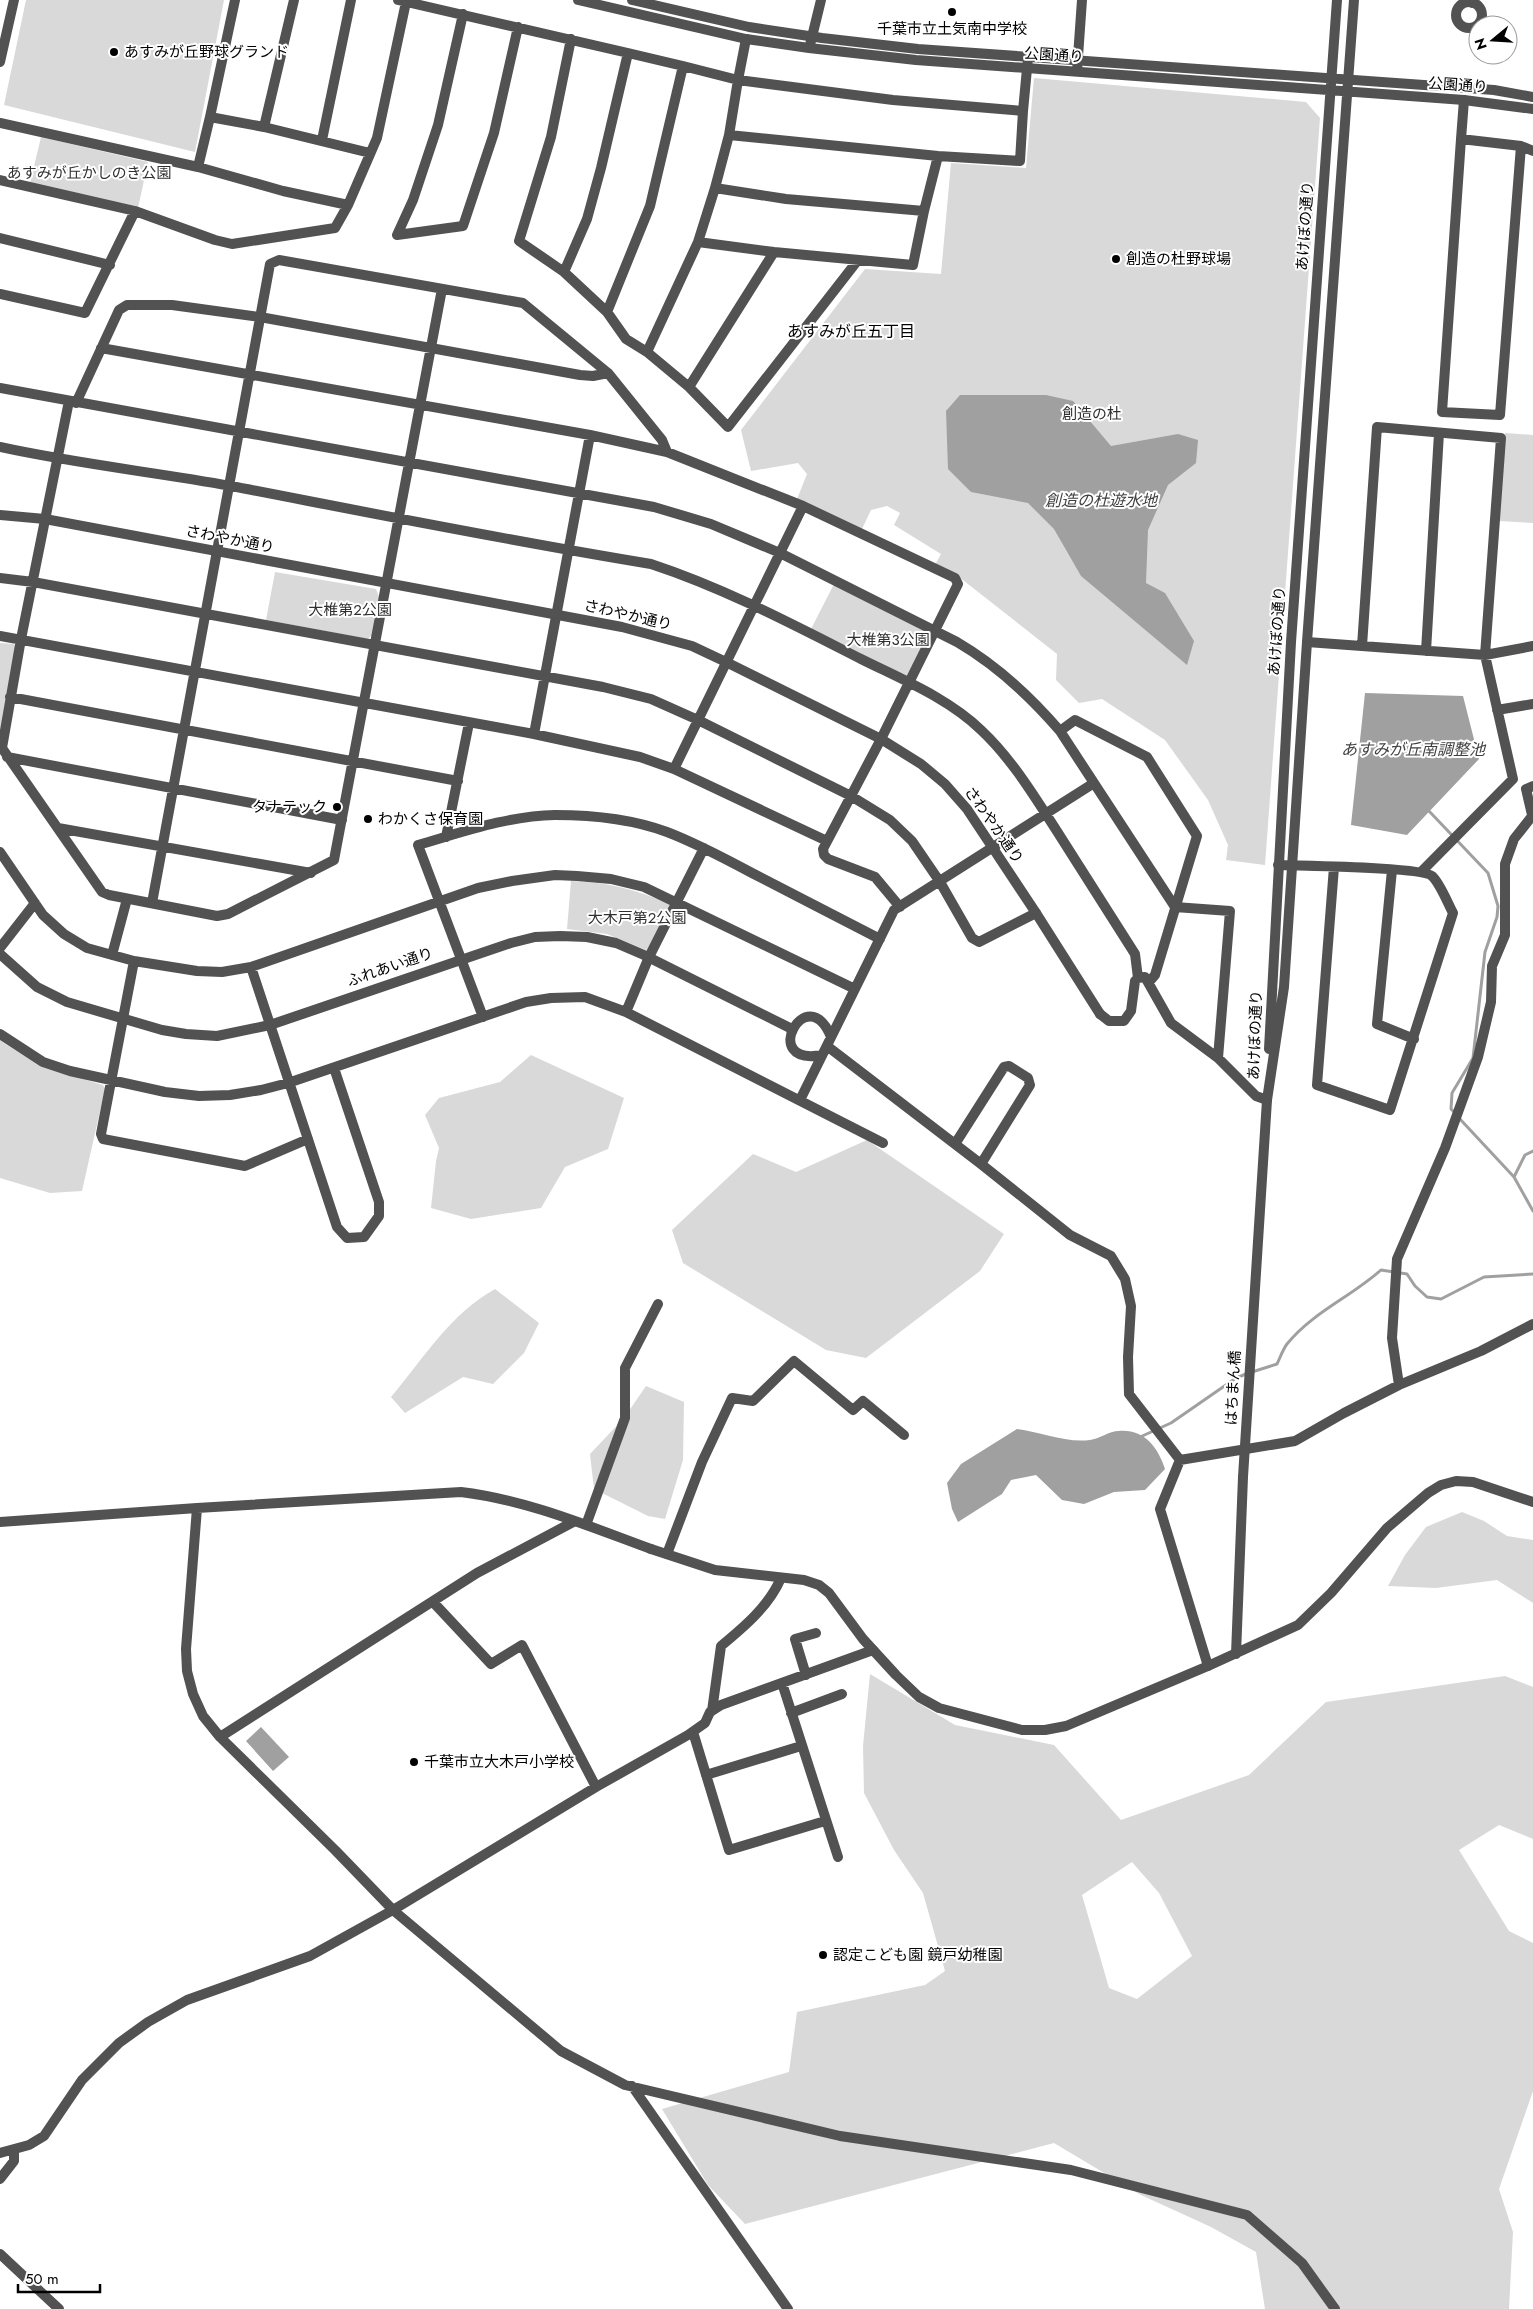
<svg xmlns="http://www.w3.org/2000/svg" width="1533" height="2309" font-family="Jost,'Noto Sans JP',sans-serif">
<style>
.green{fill:#d9d9d9;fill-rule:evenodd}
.water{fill:#a0a0a0}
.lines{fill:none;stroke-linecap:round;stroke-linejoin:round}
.stream{stroke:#a0a0a0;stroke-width:3}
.minor{stroke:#525252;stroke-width:10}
.tertiary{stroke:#525252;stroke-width:10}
.poi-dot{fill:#000;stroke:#fff;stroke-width:2}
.labels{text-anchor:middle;stroke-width:4;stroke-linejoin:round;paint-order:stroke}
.poi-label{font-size:15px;fill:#000;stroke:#fff;text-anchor:start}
.street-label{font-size:15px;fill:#000;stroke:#fff}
.park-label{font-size:15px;fill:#303030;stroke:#fff}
.neighbourhood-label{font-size:16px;fill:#000;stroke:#fff}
.water-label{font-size:16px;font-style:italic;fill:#414141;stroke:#fff}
</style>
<rect width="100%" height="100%" fill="#fff"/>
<path class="green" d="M26 0H224L195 152 4 105Z
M1034 78 1306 102 1320 118 1265 865 1226 860 1228 845 1208 800 1165 740 1102 699 1079 703 1056 680 1057 654 959 577 935 565 941 554 894 525 900 513 887 506 871 510 861 531 797 499 807 474 798 463 751 471 741 430 865 269 941 274 951 163 1026 168Z
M41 137 148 162 138 208 30 183Z
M1505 433 1533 435V523L1499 521Z
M275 572 376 589 379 597 372 635 368 639 266 620Z
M834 584 924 630 927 638 910 674 903 677 811 629Z
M0 643 14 644 16 649 0 746Z
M571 881C606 882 636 889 669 904L670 909 651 947 646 950 607 934 567 929Z
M0 1040C31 1063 66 1074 103 1085L105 1089 82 1191 50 1193 0 1178Z
M531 1055 624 1098 608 1149 565 1167 541 1208 471 1219 431 1208 436 1161 439 1148 425 1115 439 1098 500 1082Z
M867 1140 1004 1234 980 1271 866 1358 826 1350 683 1263 672 1230 753 1154 796 1172Z
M495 1289 539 1323 524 1353 493 1384 463 1377 405 1413 391 1397C424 1358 450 1314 495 1289Z
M646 1386 684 1402 683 1460 665 1519 648 1516 594 1489 590 1454 624 1418Z
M1462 1512 1484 1521 1507 1536 1533 1540V1603L1497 1580 1436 1588 1388 1586 1405 1555 1426 1527Z
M870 1674 955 1725 1054 1745 1121 1820 1249 1775 1326 1702 1505 1676 1533 1687V1839L1499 1825 1459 1850 1509 1931 1533 1943V2091L1499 2189 1513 2232 1509 2309H1265L1256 2252 1211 2227 1141 2195 1054 2143 745 2224 708 2185 662 2109 789 2072 797 2012 925 1985 945 1971 923 1893 894 1850 864 1793 863 1746ZM1132 1862 1159 1893 1192 1956 1137 1999 1109 1988 1082 1895Z"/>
<path class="water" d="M960 395H1046L1073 401 1111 446 1178 434 1198 440 1196 463 1168 485 1148 530 1146 583 1165 593 1194 641 1187 665 1081 576 1054 529 1028 503 971 492 948 469 946 411Z
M1365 693 1463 696 1479 759 1407 835 1351 825Z
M1017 1429C1041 1432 1065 1443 1090 1440 1099 1439 1109 1431 1119 1431 1144 1429 1158 1447 1165 1469L1145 1490 1114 1492 1084 1504 1062 1500 1036 1475 1011 1480 1002 1494 958 1522 952 1509 947 1483 961 1464Z
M261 1727 289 1757 273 1771 246 1741Z"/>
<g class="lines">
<path class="stream" d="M1428 810 1488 873 1498 906 1497 917 1485 952 1473 1058 1452 1093 1451 1109 1455 1113
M1459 1118 1514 1177 1533 1211
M1514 1177 1525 1155 1533 1151
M1252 1372 1277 1364C1280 1358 1283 1349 1287 1344 1313 1312 1351 1297 1381 1270L1407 1274 1415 1286 1427 1297 1441 1299 1484 1277 1533 1274
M1140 1437 1171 1423 1236 1378 1246 1374"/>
<path class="minor" d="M235 0 210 117 264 127 370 153
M398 0 628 53
M1456 15a13 13 0 1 1 26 0a13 13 0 1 1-26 0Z
M746 39 738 80 893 100 1023 111 1028 58
M810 45 821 0
M0 62 14 0
M1077 71 1082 0
M1464 100 1461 139 1521 146 1533 151
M210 117 198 167 283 191 348 205 377 138 406 2
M0 123 198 167
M264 127 294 0
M729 135 715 188 786 199 924 211 938 156
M1461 139 1442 412 1500 415 1521 146
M322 140 351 0
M0 180 135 211 215 240 232 244 335 228 348 205
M715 188 698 242 774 252 913 265 924 211
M397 235 463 226 494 133 518 27
M397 235 413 200 438 125 463 14
M0 238 110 265
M774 252 689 387 728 427 858 260
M564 272 519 241 551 137 571 39
M0 294 85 313 135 211
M607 312 564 272 587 219 601 168 628 53 683 66
M101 348 590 435 667 452 803 506 955 578 958 584 881 739 823 849 824 855 828 859 875 877 900 907
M647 352 626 339 607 312 650 206 683 66 738 80 729 135 938 156 1020 161 1023 111
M689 387 647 352 698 242
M0 388 654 507 711 524 780 553 957 642C998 666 1030 696 1060 731L1175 907 1230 911 1218 1058
M69 401 21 639 2 748 102 892 109 895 217 916 228 914 334 860 442 289
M76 403 119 310 127 305H172L260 317 580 375 593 376 608 373
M0 447C77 464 154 472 231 486 371 513 510 541 651 564 724 588 792 624 861 659 901 679 948 698 981 730 1013 760 1036 799 1060 836 1085 875 1110 914 1135 954L1138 978
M0 578 33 582 603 687 651 699 698 720 851 796 890 820 912 841 940 882 972 938 979 942 1036 913
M0 636 534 734 640 757 674 769 827 841
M1307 642 1485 655 1533 646
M1362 646 1377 427 1501 438 1485 655 1513 779 1422 871
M1426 651 1439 433
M10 697 458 781
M1497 710 1533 704
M1060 731 1075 720 1147 757 1197 836 1155 975 1149 982
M534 734 590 435
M7 757 342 820
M674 769 803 506
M1532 815 1526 789 1533 786
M58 828 311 873
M446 837 469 723
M0 852 43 915 64 934 87 948 134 961 197 971 222 972 251 967 478 888 512 881 555 875 577 876 611 879 644 887 855 989
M1278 865C1300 866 1422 867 1432 876 1440 883 1448 904 1453 913L1390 1110 1317 1085 1334 867
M1392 870 1377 1024 1414 1039
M152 903 270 264 279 260 523 303 608 373 662 440 667 452
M0 948 35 903
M112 955 127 899
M134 961 101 1134 103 1139 245 1166 308 1139
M251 967 337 1227 347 1238 364 1237 379 1216V1202L334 1068
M626 1012 649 957 704 848
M1100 1014 1109 1021H1124L1131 1011 1135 981 1138 978 1145 977 1171 1023 1218 1058 1256 1096 1267 1100
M483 1017 418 845C463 832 507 816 555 815 591 815 632 819 667 832 696 843 724 858 752 873 795 895 837 917 880 939
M0 1034 43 1062 70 1071 165 1092 199 1096 230 1095 261 1090 288 1083 526 1002 551 998 585 997 626 1012 883 1143
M827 1046 981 1164 1070 1235 1111 1256 1125 1279 1131 1306 1128 1357 1129 1394 1180 1460 1295 1441 1344 1413 1399 1385 1481 1351 1533 1324
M822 1055C758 1067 807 978 831 1037
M800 1100 894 910 1094 783
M955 1144 1004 1067 1009 1066 1028 1078 1030 1085 981 1164
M1399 1385 1392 1338 1397 1259 1445 1148 1478 1057 1491 1002 1492 966 1505 935V864L1514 839 1533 815
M1180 1460 1160 1509 1208 1666
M197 1508 186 1649 187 1671 193 1694 203 1716 220 1737 335 1850 393 1910 561 2051 625 2085 840 2136 1071 2170 1247 2215 1302 2263 1335 2309
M0 1522 197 1508 461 1492C527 1500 588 1526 651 1549
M586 1525 625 1418V1368L658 1304
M667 1554 702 1462 732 1398 753 1401 794 1361 853 1410 863 1401 904 1435
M433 1602 491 1664 522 1645 596 1787
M806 1675 795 1639 816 1633
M782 1683 838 1857
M712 1711 721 1646C744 1627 769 1606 781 1578
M791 1713 842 1694
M693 1732 729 1850 825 1821
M220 1737 477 1573 575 1521
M706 1775 801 1746
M632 2086 788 2309
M0 2153 29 2145 44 2136 82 2080 119 2043 148 2022 187 2000 310 1956 393 1910 596 1787 688 1735 705 1723 710 1712 721 1705 873 1650
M0 2179 14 2161V2150
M0 2254 59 2309"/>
<path class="tertiary" d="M578 0 746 39 809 48 916 60 1464 100 1533 109
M632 0 749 27 822 38 918 49 1494 90 1533 97
M1472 3V0
M0 515 45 519 622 627 692 646 726 662 881 739 921 764 945 784 967 809 1036 913 1100 1014
M0 954 37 987 67 1002 162 1030 186 1034 217 1036 270 1025 511 943 535 937 560 936 587 937 616 943 644 955 792 1029
M1269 1049 1291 642 1337 0
M651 1549 715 1570 804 1580 819 1585 829 1593 863 1639 896 1675 919 1697 939 1708 1022 1730H1045L1066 1726 1208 1666 1298 1625 1331 1593 1387 1528 1428 1493 1441 1485 1456 1481 1473 1482 1533 1502
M1236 1654 1243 1477 1267 1100 1284 987 1307 642 1354 0"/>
</g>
<g class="poi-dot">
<circle cx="952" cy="12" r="5"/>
<circle cx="114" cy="52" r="5"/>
<circle cx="1116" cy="259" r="5"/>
<circle cx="337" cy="807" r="5"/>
<circle cx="368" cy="819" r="5"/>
<circle cx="414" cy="1762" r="5"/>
<circle cx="823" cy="1955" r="5"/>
</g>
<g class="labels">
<g class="poi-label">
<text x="952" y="34" text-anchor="middle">千葉市立土気南中学校</text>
<text x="124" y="57">あすみが丘野球グランド</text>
<text x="1126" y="264">創造の杜野球場</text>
<text x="327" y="812" text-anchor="end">タナテック</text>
<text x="378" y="824">わかくさ保育園</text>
<text x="424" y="1767">千葉市立大木戸小学校</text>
<text x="833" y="1960">認定こども園 鏡戸幼稚園</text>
</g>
<g class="street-label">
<text transform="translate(1054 55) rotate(4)" y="5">公園通り</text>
<text transform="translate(1458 85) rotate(4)" y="5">公園通り</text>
<text transform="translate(1305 226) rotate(-86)" y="5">あけぼの通り</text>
<text transform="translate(230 539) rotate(11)" y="5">さわやか通り</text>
<text transform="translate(628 615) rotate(13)" y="5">さわやか通り</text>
<text transform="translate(1277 631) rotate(-86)" y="5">あけぼの通り</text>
<text transform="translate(994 825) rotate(55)" y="5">さわやか通り</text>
<text transform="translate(390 967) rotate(-19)" y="5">ふれあい通り</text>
<text transform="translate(1255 1035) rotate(-88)" y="5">あけぼの通り</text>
<text transform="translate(1233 1388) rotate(-87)" y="5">はちまん橋</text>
</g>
<g class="park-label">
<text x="89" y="178">あすみが丘かしのき公園</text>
<text x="1092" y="419">創造の杜</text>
<text x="350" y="615">大椎第2公園</text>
<text x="888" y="645">大椎第3公園</text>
<text x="637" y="923">大木戸第2公園</text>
</g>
<g class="neighbourhood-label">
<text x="851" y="337">あすみが丘五丁目</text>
</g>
<g class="water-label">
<text x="1101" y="506">創造の杜遊水地</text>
<text x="1413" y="755">あすみが丘南調整池</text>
</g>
</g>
<g transform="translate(1493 40) rotate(252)"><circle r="24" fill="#ffffff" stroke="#999999"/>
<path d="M0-4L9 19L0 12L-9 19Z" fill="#000000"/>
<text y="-8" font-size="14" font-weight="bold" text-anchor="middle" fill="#000000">N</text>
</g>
<path d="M18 2284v8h82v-8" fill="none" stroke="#000000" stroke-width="2.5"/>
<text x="25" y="2284" font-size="15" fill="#000000" stroke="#ffffff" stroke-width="4" paint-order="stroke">50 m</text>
</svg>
